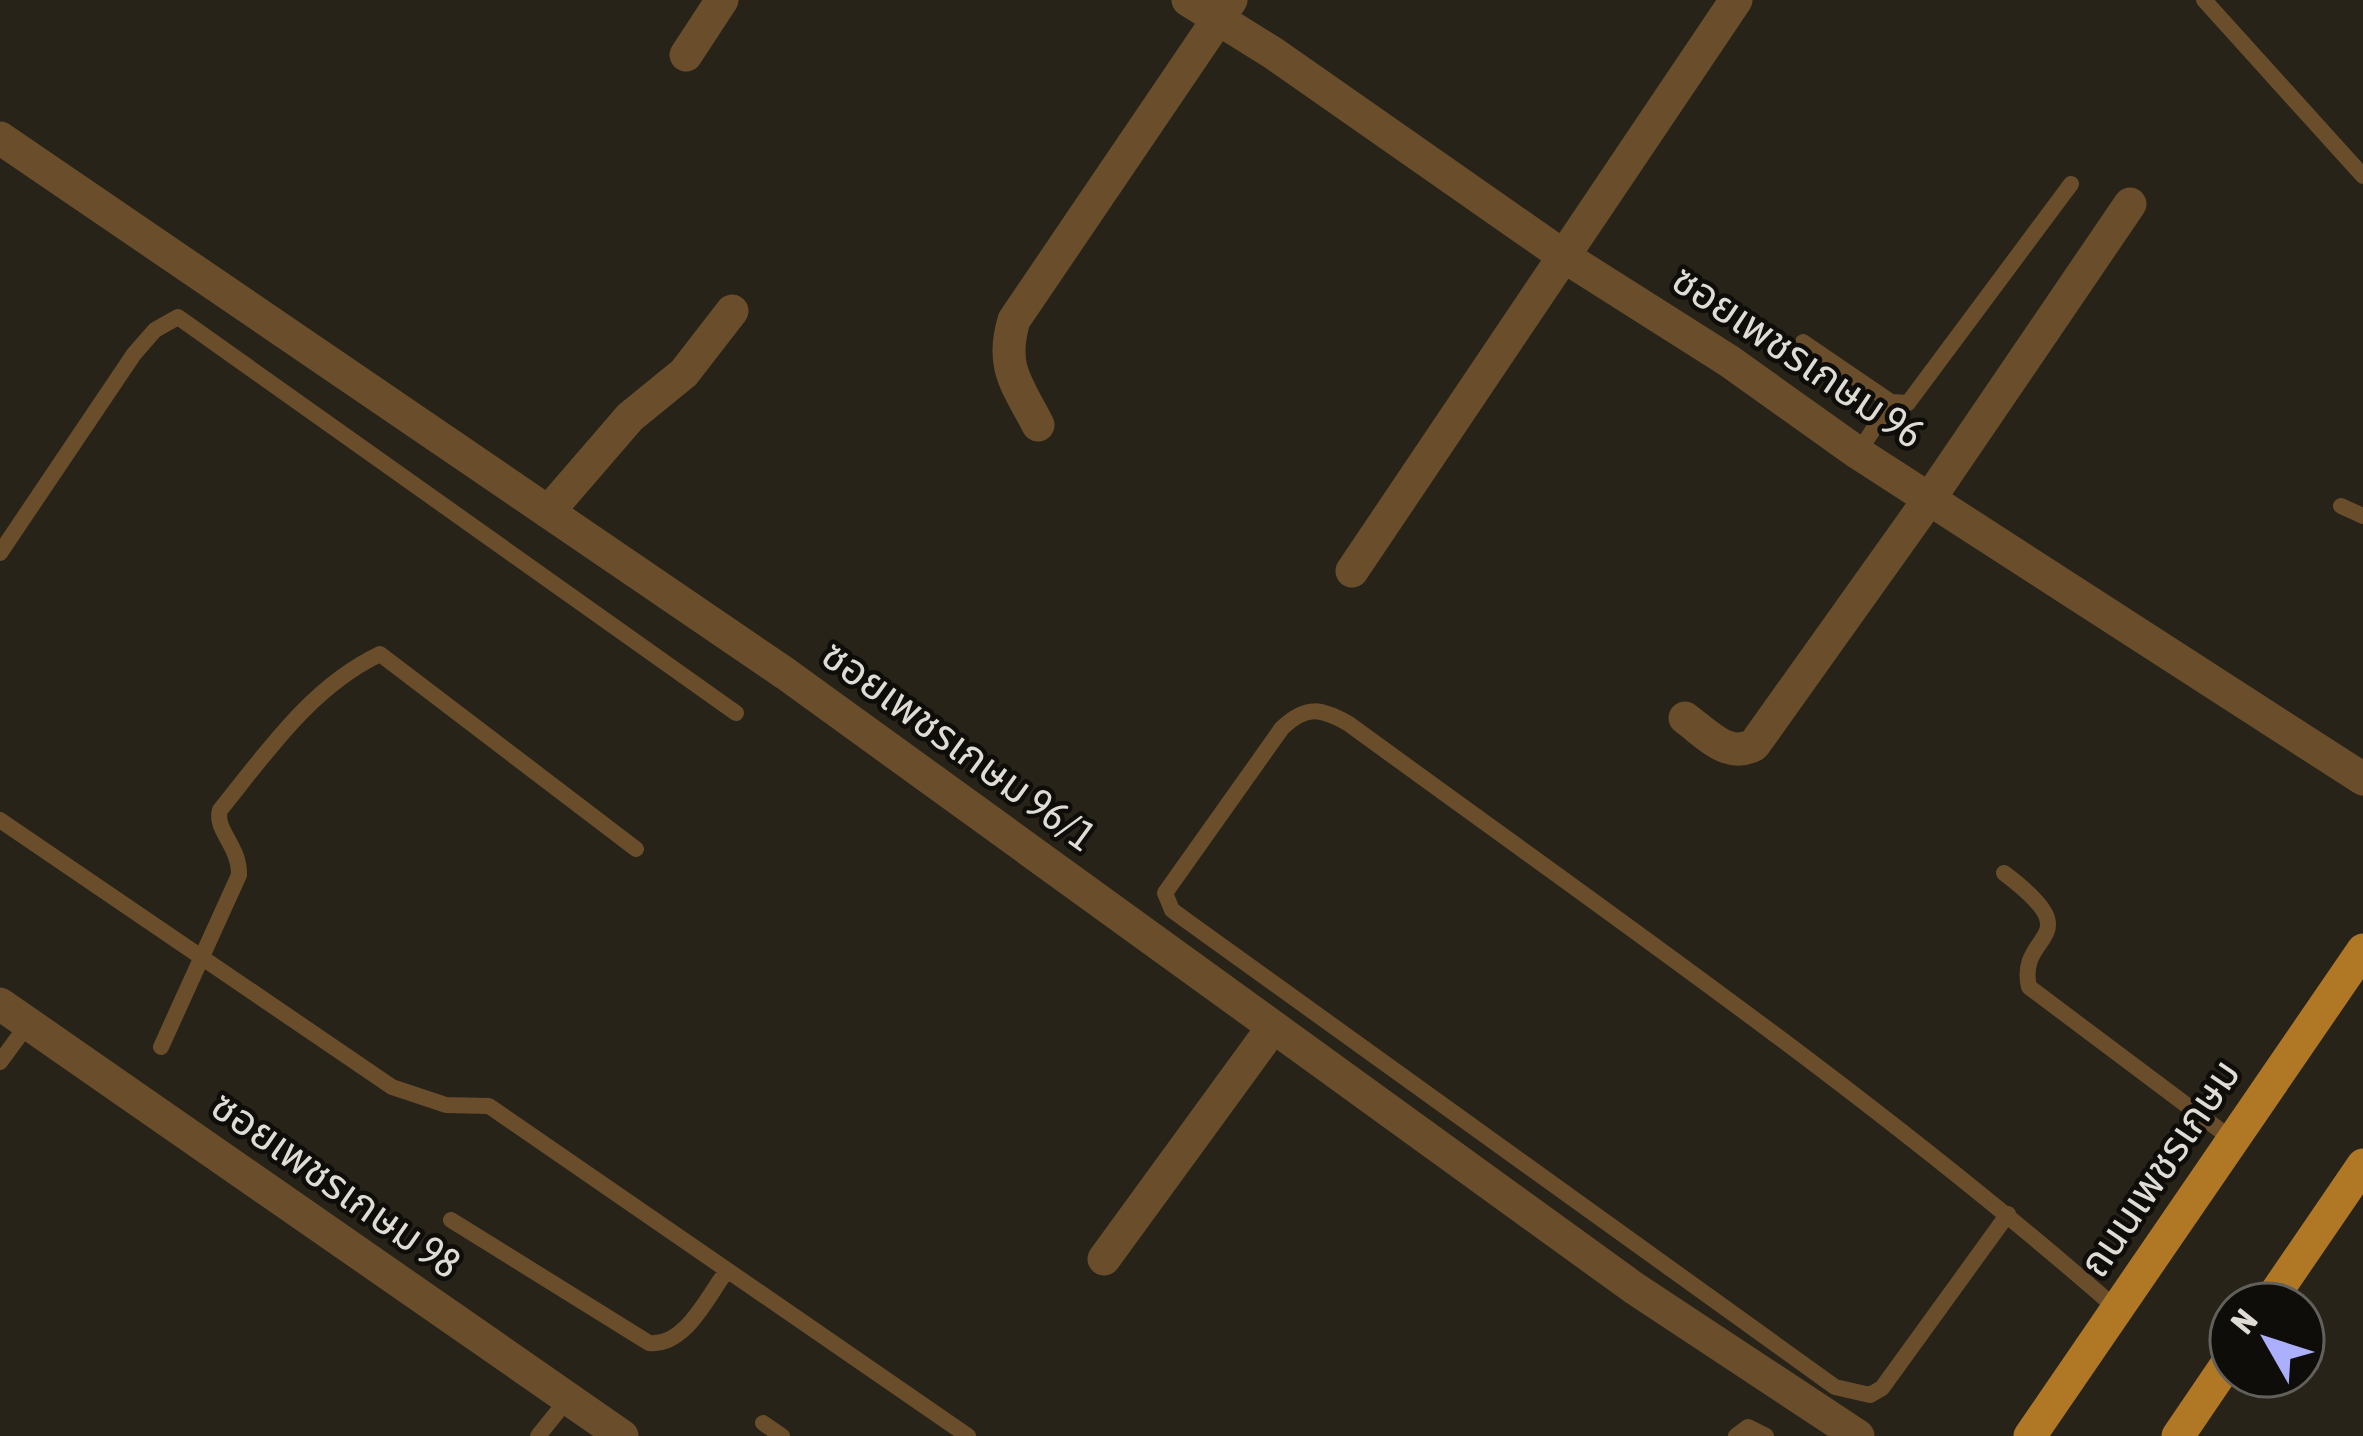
<svg xmlns="http://www.w3.org/2000/svg" width="2363" height="1436" font-family="'Asap Condensed','Noto Sans Thai',sans-serif">
<style>
.lines{fill:none;stroke-linecap:round;stroke-linejoin:round}
.service{stroke:#6a4e2c;stroke-width:16}
.minor{stroke:#6a4e2c;stroke-width:33}
.primary{stroke:#b07725;stroke-width:33}
.labels{text-anchor:middle;stroke-width:9;stroke-linejoin:round;paint-order:stroke}
.street-label{font-size:42px;fill:#dfdcd5;stroke:#0f0d09}
</style>
<rect width="100%" height="100%" fill="#282319"/>
<g class="lines">
<path class="service" d="M2204 0 2363 176
M1803 342 1891 402 1908 403 2071 184
M1858 453 1891 402
M2341 506 2363 516
M0 553 134 354 155 330 178 317 736 713
M0 820 392 1087 446 1105 489 1106 968 1436
M2004 873C2094 941 2016 931 2029 987L2233 1140
M161 1047 239 875C240 846 214 830 220 810 267 752 311 687 380 654L636 849
M0 1062 28 1024
M2008 1214 1882 1388 1870 1395 1835 1387 1187 921 1172 910 1165 893 1282 728C1306 705 1321 708 1349 724 1609 914 1875 1097 2117 1309
M451 1220 649 1343C685 1347 707 1297 726 1272
M763 1423 782 1436
M538 1436 567 1400
M1736 1436 1748 1427 1766 1436"/>
<path class="minor" d="M1188 0 1273 53 1565 257 1729 361 1858 453 2363 779
M686 55 722 0
M0 138 786 674 1634 1288 1858 1436
M1038 425C1017 384 1000 367 1014 320L1231 0
M548 512 630 417 684 373 732 311
M1352 571 1736 0
M1685 718C1707 734 1727 759 1754 745L1930 498 2130 204
M0 1004 622 1436
M1104 1259 1273 1027"/>
<path class="primary" d="M2268 1304 2363 1165
M2030 1436 2363 950
M2178 1436 2231 1358"/>
</g>
<g class="labels">
<g class="street-label">
<text transform="translate(1798 356) rotate(34)" y="15">ซอยเพชรเกษม 96</text>
<text transform="translate(959 745) rotate(36)" y="15">ซอยเพชรเกษม 96/1</text>
<text transform="translate(2159 1168) rotate(-56)" y="15">ถนนเพชรเกษม</text>
<text transform="translate(336 1184) rotate(35)" y="15">ซอยเพชรเกษม 98</text>
</g>
</g>
<g transform="translate(2267 1340) rotate(309)"><circle r="57" fill="#0f0d09" stroke="#62605b" stroke-width="3"/>
<path d="M0-9L21 45L0 30L-21 45Z" fill="#acaffb"/>
<text y="-18" font-size="33" font-weight="bold" text-anchor="middle" fill="#dfdcd5">N</text>
</g>
</svg>
